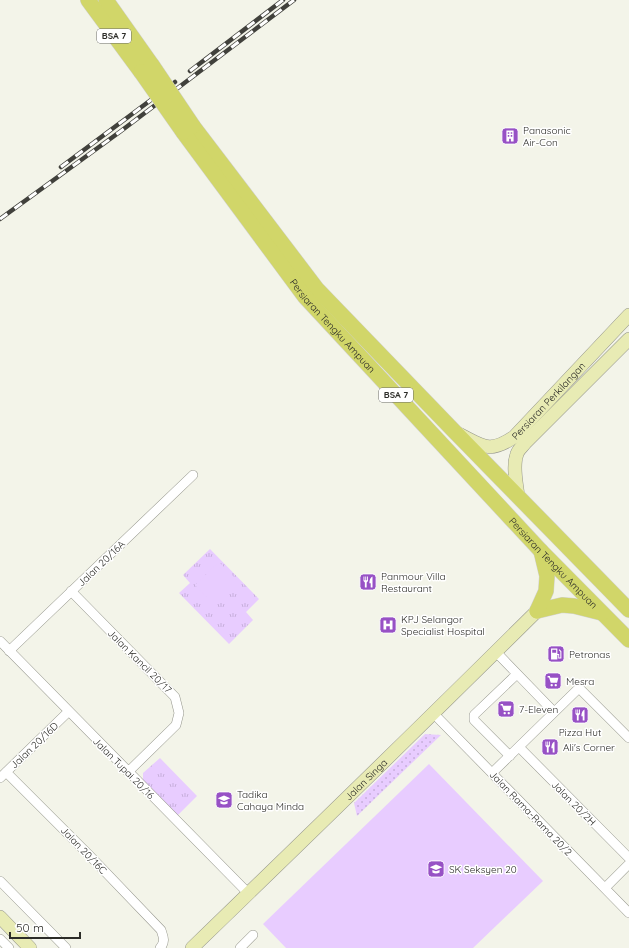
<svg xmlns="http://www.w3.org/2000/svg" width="629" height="948" font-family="Quicksand,sans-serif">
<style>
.grass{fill:url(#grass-dots)}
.park{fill:url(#park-tufts)}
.pitch{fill:#e8ccff}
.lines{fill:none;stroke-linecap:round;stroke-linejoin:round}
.street-casing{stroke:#95968c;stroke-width:10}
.secondary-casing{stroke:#95968c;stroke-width:14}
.primary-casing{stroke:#d1d1d0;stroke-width:16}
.street{stroke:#fff;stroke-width:9}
.secondary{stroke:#e8ebb4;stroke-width:13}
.primary{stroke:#d1d669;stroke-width:15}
.rail-casing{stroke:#41413c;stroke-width:4.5}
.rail{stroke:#fff;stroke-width:3;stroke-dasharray:9;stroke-linecap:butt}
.primary-bridge-casing{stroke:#d1d1d0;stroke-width:16;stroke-linecap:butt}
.primary-bridge{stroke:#d1d669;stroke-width:15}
.labels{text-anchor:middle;stroke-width:3;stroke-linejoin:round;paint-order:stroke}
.shield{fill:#fff;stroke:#6b6b68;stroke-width:1}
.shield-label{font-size:9px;font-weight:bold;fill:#2c2c28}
.poi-label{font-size:10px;fill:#2c2c28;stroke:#fff;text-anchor:start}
.street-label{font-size:10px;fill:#2c2c28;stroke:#fff}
</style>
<defs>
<pattern id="grass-dots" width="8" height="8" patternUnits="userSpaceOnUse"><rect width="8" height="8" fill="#e8ccff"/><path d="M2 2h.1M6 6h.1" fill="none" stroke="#c7afdb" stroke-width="1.8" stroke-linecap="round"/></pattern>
<pattern id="park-tufts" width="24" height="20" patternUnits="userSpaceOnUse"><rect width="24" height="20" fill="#e8ccff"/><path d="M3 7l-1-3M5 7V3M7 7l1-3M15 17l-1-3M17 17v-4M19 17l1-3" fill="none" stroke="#c7afdb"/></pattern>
</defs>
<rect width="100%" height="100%" fill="#f3f4e9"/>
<path class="grass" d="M425 734 441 735 357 816 354 803Z"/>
<path class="park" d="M210 549 259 599 246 612 253 620 229 644 179 593 190 583 183 575Z
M160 758 197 796 176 817 143 784V773Z"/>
<path class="pitch" d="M219 562 235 578 211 602 195 585Z
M429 764 543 881 473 948H286L263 924Z"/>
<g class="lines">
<g class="street-casing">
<path id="street" d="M71 591 175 697 179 713 176 725 128 772
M0 641 249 894
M9 651 193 475
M496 652 554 712
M434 714 629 913
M519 747 629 858
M510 756 474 720V715L517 674
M6 772 91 857 161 930C163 936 166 942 160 948
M492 773 579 688 629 738
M0 778 69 711
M0 881 66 948
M605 888 629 864
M0 939 9 948
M240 948 253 935"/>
</g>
<g class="secondary-casing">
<g id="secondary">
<path id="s1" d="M459 434C483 446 489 454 514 437L629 315"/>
<path d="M518 497C517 484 512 467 517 454 518 450 522 447 525 443L629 339"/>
<path d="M0 917 30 948"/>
<path id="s2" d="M192 948C308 836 423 724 537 611"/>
</g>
</g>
<g class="primary-casing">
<g id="primary">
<path d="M88 0 141 72"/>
<path d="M106 0 152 65"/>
<path d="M193 126 317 289 454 431 629 610"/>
<path id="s3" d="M183 132 305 297 541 551 629 640"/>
<path d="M537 611 562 605 574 606 602 613"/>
<path d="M537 611 546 591 547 576 541 551"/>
</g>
</g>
<use href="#street" class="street"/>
<use href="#secondary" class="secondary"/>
<use href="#primary" class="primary"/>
<g class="rail-casing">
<path id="rail" d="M190 71 283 0
M61 167 175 82
M0 219 121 131 294 0"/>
</g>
<use href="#rail" class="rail"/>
<g class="primary-bridge-casing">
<path id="primary-bridge" d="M152 65 193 126
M141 72 183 132"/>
</g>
<use href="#primary-bridge" class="primary-bridge"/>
</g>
<defs>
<g id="building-square" transform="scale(0.9)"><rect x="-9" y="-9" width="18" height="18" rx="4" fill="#9751c5" stroke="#fff"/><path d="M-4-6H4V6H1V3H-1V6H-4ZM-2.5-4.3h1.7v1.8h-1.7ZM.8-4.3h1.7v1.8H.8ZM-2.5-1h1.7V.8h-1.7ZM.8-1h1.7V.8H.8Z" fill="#fff"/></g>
<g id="restaurant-square" transform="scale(0.9)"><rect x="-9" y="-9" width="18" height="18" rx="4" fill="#9751c5" stroke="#fff"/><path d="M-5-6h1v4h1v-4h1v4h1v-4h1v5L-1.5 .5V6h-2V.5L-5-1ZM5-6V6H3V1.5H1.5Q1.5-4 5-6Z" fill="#fff"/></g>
<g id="hospital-square" transform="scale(0.9)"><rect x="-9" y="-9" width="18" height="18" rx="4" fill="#9751c5" stroke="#fff"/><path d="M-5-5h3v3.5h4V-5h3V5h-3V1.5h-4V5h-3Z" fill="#fff"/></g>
<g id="fuel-square" transform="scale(0.9)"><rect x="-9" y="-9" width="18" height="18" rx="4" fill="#9751c5" stroke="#fff"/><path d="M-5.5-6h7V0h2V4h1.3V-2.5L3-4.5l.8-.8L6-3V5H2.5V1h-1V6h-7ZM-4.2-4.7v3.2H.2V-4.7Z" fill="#fff"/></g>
<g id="supermarket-square" transform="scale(0.9)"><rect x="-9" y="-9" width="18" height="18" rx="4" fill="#9751c5" stroke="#fff"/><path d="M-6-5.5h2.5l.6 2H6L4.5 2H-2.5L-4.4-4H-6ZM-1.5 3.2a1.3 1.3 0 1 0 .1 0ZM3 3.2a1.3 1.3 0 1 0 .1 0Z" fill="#fff"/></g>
<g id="school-square" transform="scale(0.9)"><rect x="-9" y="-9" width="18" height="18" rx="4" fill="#9751c5" stroke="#fff"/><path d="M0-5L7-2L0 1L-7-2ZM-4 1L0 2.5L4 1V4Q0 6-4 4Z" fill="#fff"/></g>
</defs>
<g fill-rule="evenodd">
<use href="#building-square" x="510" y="136"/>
<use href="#restaurant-square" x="368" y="582"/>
<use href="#hospital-square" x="388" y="625"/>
<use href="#fuel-square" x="556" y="654"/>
<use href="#supermarket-square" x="553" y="681"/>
<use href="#supermarket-square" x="506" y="709"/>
<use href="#restaurant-square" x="580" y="715"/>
<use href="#restaurant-square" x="550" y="747"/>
<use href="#school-square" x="224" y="800"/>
<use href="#school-square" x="436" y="869"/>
</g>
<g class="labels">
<g class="shield">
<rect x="97" y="29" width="34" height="14" rx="3"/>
<rect x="379" y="388" width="34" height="14" rx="3"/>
</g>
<g class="shield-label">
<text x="114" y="39">BSA 7</text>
<text x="396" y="398">BSA 7</text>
</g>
<g class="poi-label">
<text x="523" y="134">Panasonic<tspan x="523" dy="12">Air-Con</tspan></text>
<text x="381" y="580">Panmour Villa<tspan x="381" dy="12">Restaurant</tspan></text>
<text x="401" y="623">KPJ Selangor<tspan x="401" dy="12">Specialist Hospital</tspan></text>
<text x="569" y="658">Petronas</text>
<text x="566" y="685">Mesra</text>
<text x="519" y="713">7-Eleven</text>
<text x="580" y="736" text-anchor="middle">Pizza Hut</text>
<text x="563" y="751">Ali's Corner</text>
<text x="237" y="798">Tadika<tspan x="237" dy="12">Cahaya Minda</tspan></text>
<text x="449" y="873">SK Seksyen 20</text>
</g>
<g class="street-label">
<text dy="4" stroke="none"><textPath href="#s3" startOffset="245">Persiaran Tengku Ampuan</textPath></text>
<text dy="4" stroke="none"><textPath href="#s1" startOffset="110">Persiaran Perkilangan</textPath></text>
<text transform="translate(101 563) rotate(-44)" y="4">Jalan 20/16A</text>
<text dy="4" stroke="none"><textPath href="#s3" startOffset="569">Persiaran Tengku Ampuan</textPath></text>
<text transform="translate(140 661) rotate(45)" y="4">Jalan Kancil 20/17</text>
<text transform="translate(34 745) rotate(-44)" y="4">Jalan 20/16D</text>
<text transform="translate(124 768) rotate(45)" y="4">Jalan Tupai 20/16</text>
<text dy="4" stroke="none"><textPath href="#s2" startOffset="242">Jalan Singa</textPath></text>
<text transform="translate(574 803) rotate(45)" y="4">Jalan 20/2H</text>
<text transform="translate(531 813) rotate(46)" y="4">Jalan Rama-Rama 20/2</text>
<text transform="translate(84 850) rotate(46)" y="4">Jalan 20/16C</text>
</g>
</g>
<path d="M10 932v6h70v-6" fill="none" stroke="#2c2c28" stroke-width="2"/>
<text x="16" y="932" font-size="12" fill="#2c2c28" stroke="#ffffff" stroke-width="3" paint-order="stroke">50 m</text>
</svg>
